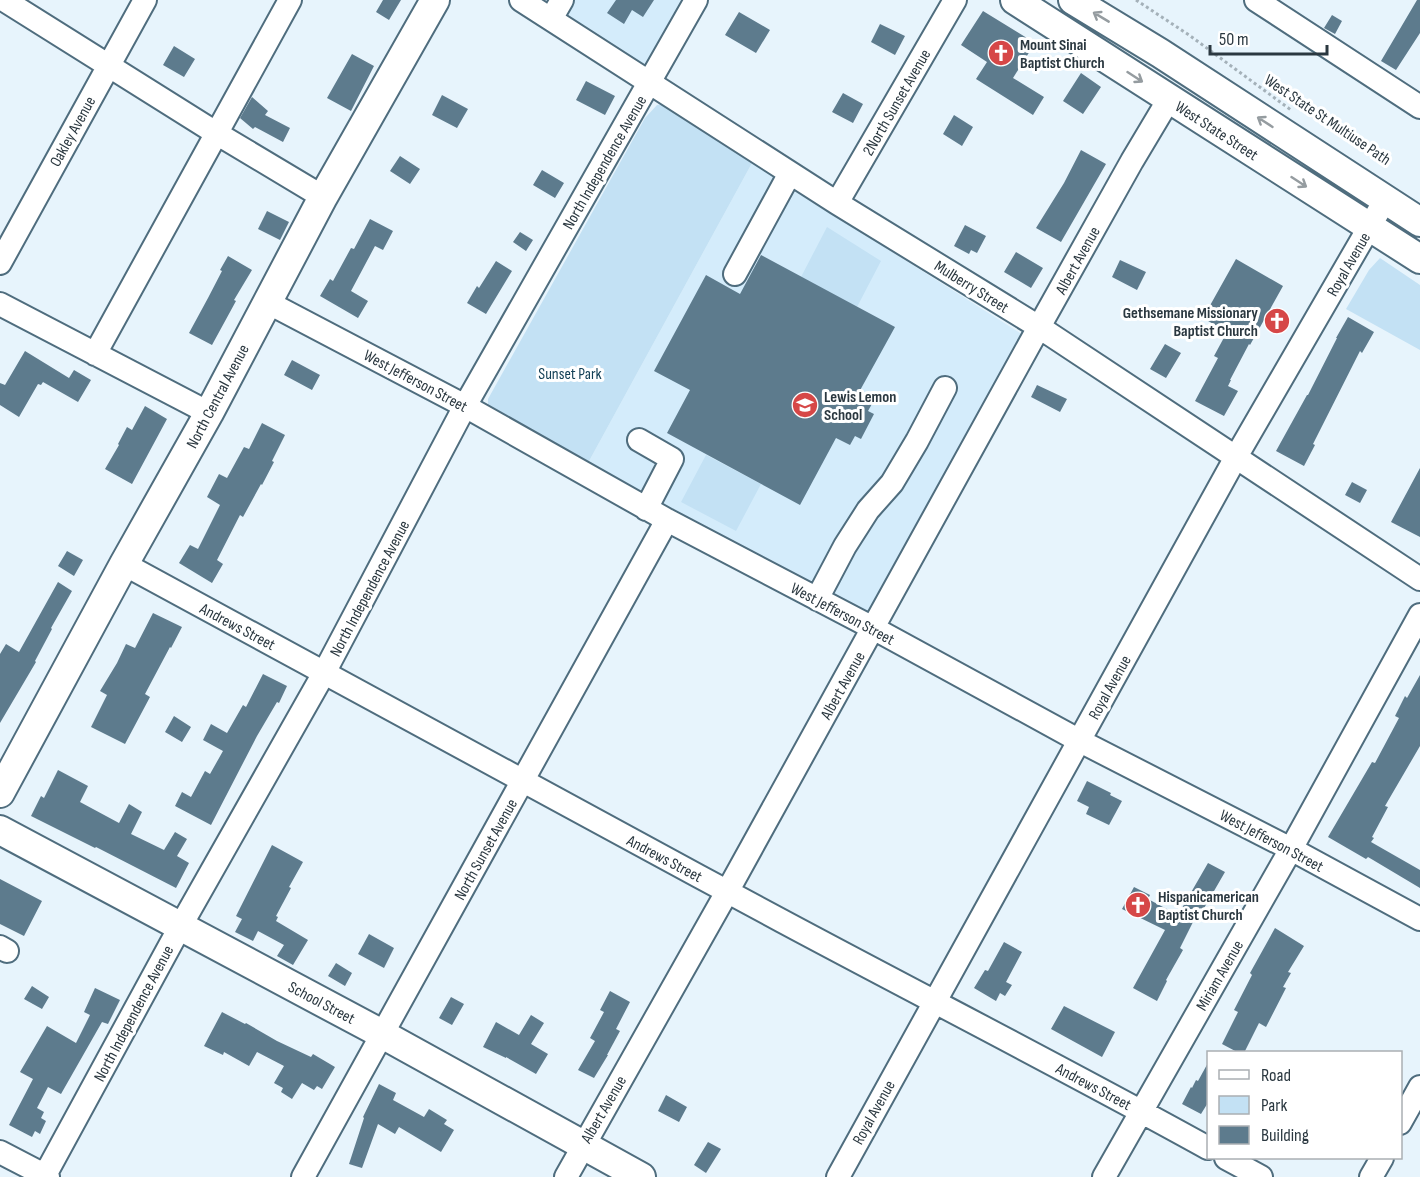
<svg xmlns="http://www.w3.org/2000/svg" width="1420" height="1177" font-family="'Sofia Sans Condensed',sans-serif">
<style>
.built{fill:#d4ecfb}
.green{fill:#c3e1f4}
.building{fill:#5d7b8d}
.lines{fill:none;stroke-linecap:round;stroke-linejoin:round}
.minor-casing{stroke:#4f6d7e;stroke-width:26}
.major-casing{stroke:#4f6d7e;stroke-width:32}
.path{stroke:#a4b1b9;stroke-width:3;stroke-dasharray:3 3;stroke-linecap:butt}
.minor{stroke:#fff;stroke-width:22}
.major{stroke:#fff;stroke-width:28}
.oneway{stroke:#959ca0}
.labels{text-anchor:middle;stroke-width:6;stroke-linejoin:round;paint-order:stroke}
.poi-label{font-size:16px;font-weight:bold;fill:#2b3840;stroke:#fff;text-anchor:start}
.street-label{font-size:16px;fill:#2b3840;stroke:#fff}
.park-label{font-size:16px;fill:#144157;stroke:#fff}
</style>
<rect width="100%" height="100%" fill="#e7f4fc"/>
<path class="built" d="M542 0H686L647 65 639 62Z
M752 163 1020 333 1022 339 871 613H864L588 463Z"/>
<path class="green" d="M663 104 752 163 588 463 488 407V399L645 118 657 105Z
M827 227 881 261 857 307 801 277Z
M1380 258 1420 285V350L1346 309 1369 270Z
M706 455 761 484 736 531 681 502Z"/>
<path class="building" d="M383 0H401L389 20 376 12Z
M616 0H654L643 17 632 10 624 24 607 13Z
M1417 0H1420V33L1396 70 1381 61Z
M983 11 1035 43 1013 78 1044 97 1033 115 976 79 987 62 961 45Z
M739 12 770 30 756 53 725 35Z
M1332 15 1342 21 1335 34 1324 28Z
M880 24 905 36 895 55 871 42Z
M174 46 195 59 184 77 163 65Z
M352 54 374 66 351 111 327 98Z
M1081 73 1101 87 1083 114 1063 101Z
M586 81 615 96 605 115 576 100Z
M843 93 863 104 853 123 832 112Z
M442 95 468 109 457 128 432 115Z
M252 97 268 111 265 115 290 128 283 142 255 127 253 129 240 118Z
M954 115 973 127 962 146 943 134Z
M1081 150 1106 164 1061 242 1036 228 1064 183Z
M400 156 420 169 410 184 390 171Z
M542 170 564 183 555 198 533 185Z
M267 211 289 222 280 240 258 229Z
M370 219 393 231 383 250 375 246 351 291 368 301 358 318 320 296 330 279 333 281 351 248 354 249Z
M965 225 986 236 977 253 971 250 969 254 954 246Z
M520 232 533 240 526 251 513 242Z
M1016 252 1043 268 1031 288 1004 272Z
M761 255 895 327 858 394 873 402 868 411 874 414 861 439 855 436 850 445 836 438 800 505 667 433 690 390 654 371 706 275 740 294Z
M228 256 252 270 234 300 236 301 212 345 189 333 208 298 222 271 220 270Z
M1236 259 1283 286 1250 345 1249 344 1230 380H1231L1228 386 1238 391 1224 416 1195 401 1218 358 1214 356 1227 332 1203 318Z
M1120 260 1146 272 1137 290 1112 277Z
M496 261 512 271 486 314 467 303 477 286 479 288Z
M1348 317 1374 332 1362 353 1360 351 1313 444 1315 445 1304 466 1276 451 1307 395H1308L1337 338H1336Z
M1165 344 1181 353 1166 378 1150 369Z
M25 351 69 378 74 370 91 380 78 402 43 382 41 385 38 384 19 417 0 405V383L5 385Z
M292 360 320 375 312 390 284 375Z
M1037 385 1067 399 1060 412 1031 397Z
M145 406 167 419 132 484 105 469 119 445 118 444 127 427 132 430Z
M262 423 285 435 272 461 274 462 262 485 261 484 243 517 240 515 217 560 223 564 212 583 179 563 190 545 198 549 220 505 207 497 219 474 227 478 244 447 249 449Z
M1420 468V537L1391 522Z
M1352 482 1367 490 1360 503 1345 495Z
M67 551 83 560 74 576 58 566Z
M58 582 72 591 51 628 52 629 35 661 36 662 0 723V654L6 644 19 652Z
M153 613 182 627 171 648 170 647 145 694 150 697 125 744 91 727 107 695 100 691 117 663 126 644 135 648Z
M263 674 287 686 279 703 277 702 257 736 211 825 175 806 182 792 191 797 205 771 210 774 223 751 203 740 211 724 227 733 243 705 246 707Z
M1420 675V746L1385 806 1388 807 1372 837 1374 838 1371 842 1420 870V888L1368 857 1366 859 1328 837 1372 762 1375 763 1399 718 1395 716 1405 696 1407 698Z
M174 716 191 727 182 742 165 732Z
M58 770 88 786 80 802 119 823 129 804 142 812 131 834 164 850 175 832 187 839 177 856 189 863 176 888 96 847 95 848 31 816 41 796 44 798Z
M1087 781 1111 793 1110 795 1122 801 1109 825 1086 814 1089 807 1077 801Z
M272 845 303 862 289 887 291 888 276 916 278 917 276 921 308 940 293 965 277 956 284 945 258 931 253 941 235 932 242 919 236 916Z
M1208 863 1225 872 1203 910 1200 908 1180 948 1183 950 1166 980 1167 981 1157 1001 1133 988 1165 930 1122 909 1134 887 1150 895 1148 899 1178 915Z
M0 879 42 901 24 936 0 924Z
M1275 928 1304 946 1288 972 1291 973 1283 987 1286 988 1266 1027 1259 1023 1244 1053H1239L1222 1044 1238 1012 1234 1010 1252 975 1250 973Z
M369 934 394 948 384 968 358 954Z
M1004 942 1022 952 1006 982 1012 985 1005 996 1000 993 996 1001 974 988 985 970 988 971Z
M336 963 352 973 345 986 328 976Z
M32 986 49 997 42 1009 24 999Z
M95 988 120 1000 108 1024 102 1022 61 1094 48 1087 37 1108 44 1112 41 1118 46 1121 40 1134 35 1131 32 1137 9 1125 33 1079 20 1072 47 1026 76 1043 90 1015 84 1012Z
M610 991 630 1002 616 1029 620 1031 607 1055H608L594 1078 578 1070 595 1041 590 1038 604 1012 600 1010Z
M451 997 464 1004 452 1025 439 1018Z
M1064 1006 1115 1032 1102 1057 1051 1029Z
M222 1012 245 1024 246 1023 277 1041 311 1057 313 1054 335 1067 322 1089 317 1086 314 1090 302 1083 292 1099 281 1092 283 1088 274 1083 284 1066 257 1052 249 1066 224 1052 223 1055 204 1046Z
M531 1015 544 1023 531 1044 548 1054 536 1074 506 1057V1058L483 1047 496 1022 519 1035Z
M1209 1061V1101L1201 1114 1182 1104 1191 1087 1192 1088 1196 1080 1198 1081Z
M379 1084 396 1093 393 1100 424 1117 429 1109 447 1120 444 1124 454 1130 441 1152 399 1127 395 1134 378 1124 362 1168 349 1164 364 1118 363 1117Z
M666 1095 687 1107 679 1122 658 1111Z
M708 1142 721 1149 706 1173 694 1165Z"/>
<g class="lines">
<g class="minor-casing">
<path id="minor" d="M4 0 216 133 323 197
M521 0 837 203 1039 327 1420 579
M1256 0 1420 107
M551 19 562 0
M837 203 955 0
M0 263 145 0
M735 274 790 173
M267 302 465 406 667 520 873 628 1080 741 1291 849 1420 919
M0 304 209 413
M95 354 290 0
M639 440 672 459 646 509
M124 564C343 683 562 803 782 921 924 997 1067 1070 1208 1148
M817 599 845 546 868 510 892 483 917 441 945 388
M0 947 7 951
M1400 1123 1420 1087
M0 1152 48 1177
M1226 1158 1261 1177
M44 1177 180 927 324 673 465 406 696 0
M303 1177 667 520
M566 1177 727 892 1039 327 1132 161 1169 99
M838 1177 1236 457 1385 200
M1104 1177 1291 849 1420 615
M1371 1177 1382 1158"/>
</g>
<g class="major-casing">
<path id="major" d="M1015 0 1420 259
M1073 0 1160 53 1420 222
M0 793 124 564 209 413 323 197 435 0
M0 830 382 1034 641 1177"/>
</g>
<path class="path" d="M1136 0 1189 35 1291 110"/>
<use href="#minor" class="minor"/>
<use href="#major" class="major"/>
</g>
<defs><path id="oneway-shaft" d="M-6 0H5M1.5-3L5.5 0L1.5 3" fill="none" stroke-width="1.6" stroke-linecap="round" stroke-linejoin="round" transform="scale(1.5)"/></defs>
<g class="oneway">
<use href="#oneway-shaft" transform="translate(1101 17) rotate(-149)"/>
<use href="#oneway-shaft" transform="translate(1135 77) rotate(33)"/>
<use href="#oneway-shaft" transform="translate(1265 122) rotate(-147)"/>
<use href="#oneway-shaft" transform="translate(1299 182) rotate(33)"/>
</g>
<defs>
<g id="church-disc" transform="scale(1.35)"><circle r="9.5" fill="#d64747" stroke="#fff"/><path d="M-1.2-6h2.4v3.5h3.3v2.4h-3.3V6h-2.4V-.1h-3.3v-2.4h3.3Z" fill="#fff"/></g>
<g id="school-disc" transform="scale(1.35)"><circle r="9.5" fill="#d64747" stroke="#fff"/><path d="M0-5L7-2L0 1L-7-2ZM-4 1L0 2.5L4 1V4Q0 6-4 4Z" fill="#fff"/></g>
</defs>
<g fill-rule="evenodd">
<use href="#church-disc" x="1001" y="53"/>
<use href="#church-disc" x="1277" y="321"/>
<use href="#school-disc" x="805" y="405"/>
<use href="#church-disc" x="1138" y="905"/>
</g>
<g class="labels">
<g class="poi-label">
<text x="1020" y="50">Mount Sinai<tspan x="1020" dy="18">Baptist Church</tspan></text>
<text x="1258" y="318" text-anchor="end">Gethsemane Missionary<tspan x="1258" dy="18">Baptist Church</tspan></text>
<text x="824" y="402">Lewis Lemon<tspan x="824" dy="18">School</tspan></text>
<text x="1158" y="902">Hispanicamerican<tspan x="1158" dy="18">Baptist Church</tspan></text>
</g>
<g class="street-label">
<text transform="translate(896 102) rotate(-60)" y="6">2North Sunset Avenue</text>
<text transform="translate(1328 119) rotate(34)" y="6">West State St Multiuse Path</text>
<text transform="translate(1217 130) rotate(33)" y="6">West State Street</text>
<text transform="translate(72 131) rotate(-61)" y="6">Oakley Avenue</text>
<text transform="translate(604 162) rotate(-60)" y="6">North Independence Avenue</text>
<text transform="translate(1077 260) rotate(-61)" y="6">Albert Avenue</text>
<text transform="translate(1348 264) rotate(-60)" y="6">Royal Avenue</text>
<text transform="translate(972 286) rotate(32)" y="6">Mulberry Street</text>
<text transform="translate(416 380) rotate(28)" y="6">West Jefferson Street</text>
<text transform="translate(217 396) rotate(-62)" y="6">North Central Avenue</text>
<text transform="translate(369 588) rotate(-62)" y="6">North Independence Avenue</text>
<text transform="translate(843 613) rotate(28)" y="6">West Jefferson Street</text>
<text transform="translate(238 626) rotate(28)" y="6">Andrews Street</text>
<text transform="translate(842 685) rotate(-61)" y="6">Albert Avenue</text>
<text transform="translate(1109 687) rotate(-61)" y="6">Royal Avenue</text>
<text transform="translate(1272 840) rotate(28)" y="6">West Jefferson Street</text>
<text transform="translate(485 849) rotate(-61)" y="6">North Sunset Avenue</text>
<text transform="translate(665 858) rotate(28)" y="6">Andrews Street</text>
<text transform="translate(1219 975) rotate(-60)" y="6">Miriam Avenue</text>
<text transform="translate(322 1002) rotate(28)" y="6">School Street</text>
<text transform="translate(133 1013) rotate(-62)" y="6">North Independence Avenue</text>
<text transform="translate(1094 1086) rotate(28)" y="6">Andrews Street</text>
<text transform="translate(603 1109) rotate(-60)" y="6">Albert Avenue</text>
<text transform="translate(873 1112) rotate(-61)" y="6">Royal Avenue</text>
</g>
<g class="park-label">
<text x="570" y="379">Sunset Park</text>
</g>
</g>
<rect x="1207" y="1051" width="195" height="108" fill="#ffffff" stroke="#aaafb3" stroke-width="1.5"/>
<rect x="1219" y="1070" width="30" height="9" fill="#ffffff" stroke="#aaafb3" stroke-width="1.5"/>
<text x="1261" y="1081" font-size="18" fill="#2b3840">Road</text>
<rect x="1219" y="1096" width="30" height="18" fill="#c3e1f4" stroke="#aaafb3" stroke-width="1.5"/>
<text x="1261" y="1111" font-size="18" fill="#2b3840">Park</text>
<rect x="1219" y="1126" width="30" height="18" fill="#5d7b8d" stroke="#aaafb3" stroke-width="1.5"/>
<text x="1261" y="1141" font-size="18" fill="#2b3840">Building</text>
<path d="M1210 45v9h117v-9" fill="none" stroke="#2b3840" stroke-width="3"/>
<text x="1219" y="45" font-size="18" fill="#2b3840" stroke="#ffffff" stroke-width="4.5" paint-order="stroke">50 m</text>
</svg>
